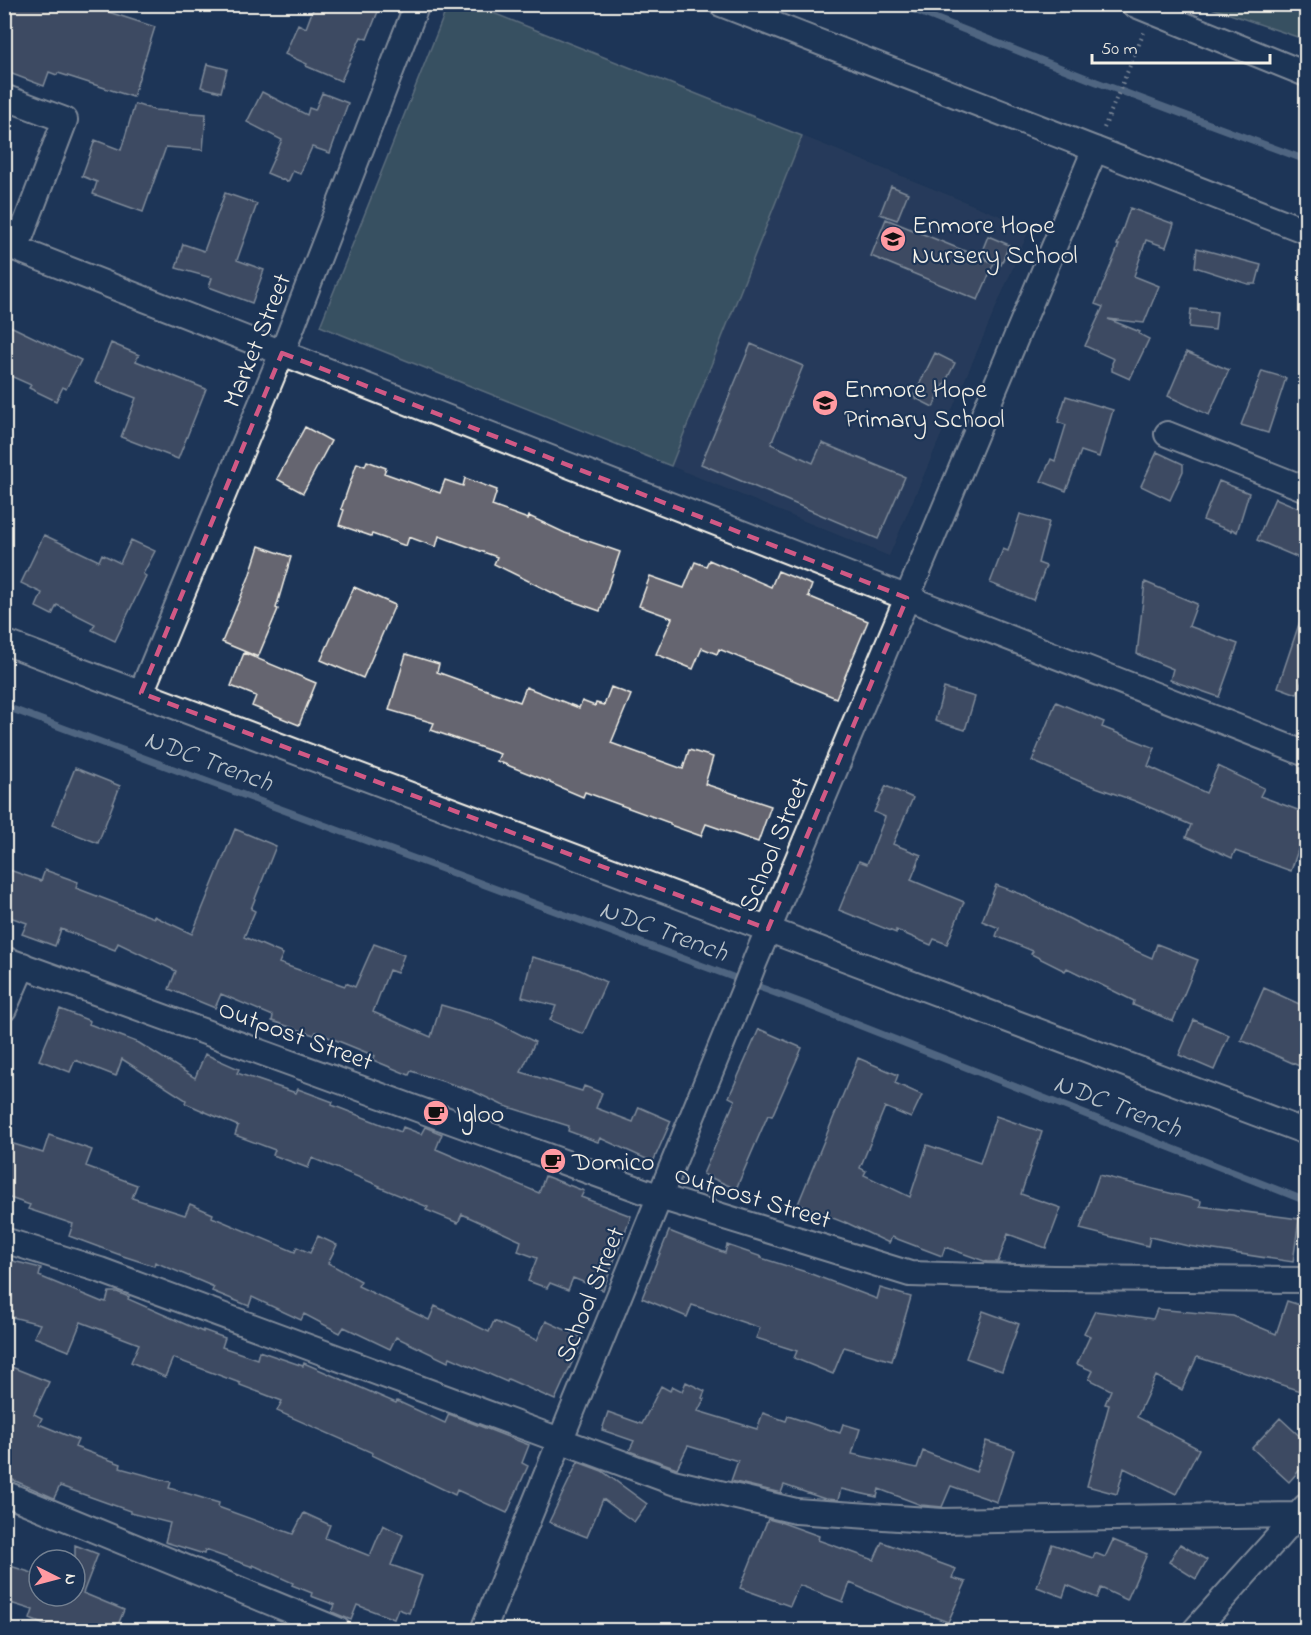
<svg xmlns="http://www.w3.org/2000/svg" width="1311" height="1635" font-family="'Indie Flower',sans-serif">
<style>
.built{fill:#33435e}
.green{fill:#59716d;stroke:#a6b1aa;stroke-width:1.5}
.lines{fill:none;stroke-linecap:round;stroke-linejoin:round}
.stream{stroke:#8da1b3;stroke-width:7}
.building{fill:#65656f;stroke:#f4f1e8;stroke-width:1.5}
.street-casing{stroke:#f4f1e8;stroke-width:28}
.path{stroke:#f4f1e8;stroke-width:4;stroke-dasharray:1.5 4.5;stroke-linecap:butt}
.street{stroke:#1d3557;stroke-width:24}
.marked{fill:none;stroke:#d15985;stroke-width:4.5;stroke-dasharray:12 8;stroke-linejoin:round}
.labels{text-anchor:middle;stroke-width:4.5;stroke-linejoin:round;paint-order:stroke}
.poi-label{font-size:26px;fill:#f4f1e8;stroke:#1d3557;text-anchor:start}
.street-label{font-size:26px;fill:#f4f1e8;stroke:#1d3557}
.water-label{font-size:27px;font-style:italic;fill:#b8c2c9;stroke:#1d3557}
</style>
<rect width="100%" height="100%" fill="#1d3557"/>
<filter id="ink" filterUnits="userSpaceOnUse"><feTurbulence type="fractalNoise" baseFrequency=".0167" numOctaves="2"/><feDisplacementMap in="SourceGraphic" scale="12" xChannelSelector="R" yChannelSelector="G"/><feConvolveMatrix kernelMatrix="1 2 1 2 8 2 1 2 1" color-interpolation-filters="sRGB"/></filter>
<g filter="url(#ink)">
<path class="built" d="M802 136 1030 228 889 556 671 466Z"/>
<path class="green" d="M448 5H473L802 136 671 466 320 326Z
M1203 5H1306V40Z"/>
<g class="lines">
<path class="stream" d="M899 4 1094 81 1306 160
M4 706 805 1004 1306 1201"/>
</g>
<path class="building" d="M4 4H97L96 8 155 27 133 97 58 73 57 75 49 72 44 86 4 71Z
M315 4H381L367 39 361 37 341 81 306 66 307 64 285 54 298 24 306 28Z
M207 64 227 69 221 92 201 87Z
M262 92 307 115 309 108 315 110 322 93 348 103 330 153 312 147 300 174 293 171 288 182 267 173 282 140 247 122Z
M135 104 154 110 206 114 203 150 166 147 143 212 93 194 97 182 82 176 95 140 121 150Z
M891 186 908 193 897 220 880 214Z
M225 193 257 204 237 260 264 270 252 303 209 287 212 278 176 268 183 244 204 251Z
M1130 208 1174 224 1166 247 1146 240 1134 276 1159 286 1144 323 1108 319 1140 332 1139 334 1149 339 1130 379 1112 371V363L1114 359 1085 346 1103 307 1095 304 1119 245H1117Z
M886 219 994 263 978 300 871 256Z
M988 236 1009 245 1001 265 980 256Z
M1197 248 1261 265 1256 284H1248L1195 267Z
M1191 309 1217 312 1215 330 1189 327Z
M4 323 81 360 66 389 63 387 56 401 29 388 31 385 4 373Z
M111 343 139 355 136 361 206 389 178 459 121 437 136 398 95 382Z
M751 344 803 366 771 444 813 463 822 443 905 477 878 539 701 464Z
M1186 352 1229 370 1209 415 1168 396 1185 356H1186Z
M935 353 955 363 933 407 913 397Z
M1262 371 1286 378 1268 433 1241 425Z
M1066 396 1113 410 1099 457 1081 451 1066 491 1041 481 1051 459 1055 461 1066 425 1058 422Z
M305 427 331 441 303 493 277 479Z
M1157 452 1183 464V471L1170 500 1141 486Z
M367 461 386 468 384 473 440 493 445 480 463 486 465 478 497 490 492 506 528 519 529 516 565 533 620 552 600 611 563 598 494 564 497 557 439 536 436 547 409 537 406 546 372 534 371 536 339 525 344 510 341 509 357 463 365 466Z
M1219 481 1249 493 1237 532 1232 529 1231 531 1203 520Z
M1275 498 1306 511V539L1299 558 1257 540Z
M1020 514 1049 522 1038 563 1046 566 1033 600 990 583 1003 549 1008 551Z
M44 535 99 561 102 554 120 563 131 540 155 551 143 574 146 576 115 641 92 630 95 624 57 605 52 615 36 607 42 593 21 583Z
M259 546 291 557 276 608 278 609 258 657 222 642 249 577Z
M709 560 771 587 778 571 812 585 808 596 868 621 836 698 719 649 717 654 702 648 693 669 656 654 672 618 639 606 650 576 684 588 695 562 706 566Z
M1145 582 1197 604 1189 626 1238 644 1219 697 1170 680 1173 669 1137 654Z
M354 587 395 605 363 678 321 660Z
M1303 612H1306V682L1302 681 1297 694 1278 687Z
M244 653 316 683 299 725 252 706 256 696 231 686Z
M406 654 439 664 437 672 520 702 526 687 579 708 582 701 595 706 596 703 604 705 611 687 631 695 611 743 683 769 689 750 713 757 705 784 771 806 758 842 706 824 701 836 670 825V823L585 792 583 797 550 783V782L497 761 500 754 431 730 434 723 389 710Z
M944 688 975 697 965 730 935 721Z
M1056 702 1104 722 1102 727 1155 748 1148 766 1206 793 1218 766 1264 788 1260 796 1306 813V826L1291 871 1235 851 1232 858 1186 837 1191 825 1135 801 1079 781 1032 761Z
M75 768 120 786 98 843 52 825Z
M886 786 913 798 893 844 921 855 911 880 964 902 947 944 934 939 931 945 896 930V933L839 910 859 861 867 864 885 817 874 812Z
M235 829 276 846 251 909 255 911 244 937 283 954 279 963 345 986 346 983 355 987 374 944 404 955 397 973 389 970 373 1012 431 1037 441 1005 492 1020 535 1042 521 1072 582 1091 584 1086 602 1093 596 1108 633 1122 639 1107 671 1121 653 1162 600 1138 598 1142 568 1131 569 1126 502 1105 473 1091 411 1071 409 1075 373 1060 375 1056 316 1032 314 1035 272 1021 273 1016 221 994 215 1008 169 989 176 971 118 943 115 950 61 929 55 946 22 934 27 923 4 915V868L41 881 45 870 78 882 76 888 154 918V916L192 934Z
M996 885 1021 894 1107 938 1152 958 1157 944 1198 960 1173 1021 1133 1005 1134 1001 1067 968 1065 971 1031 954 1033 951 996 936 999 928 982 921Z
M532 957 578 969 606 982 583 1034 550 1020 556 1006 522 997Z
M1264 988 1306 1007V1069L1241 1040Z
M60 1009 90 1021 89 1024 139 1043 195 1078 205 1054 239 1069 237 1073 296 1093 298 1089 333 1102 332 1105 401 1132 403 1127 421 1134 425 1127 442 1134 436 1149 539 1193 545 1176 584 1191 581 1197 631 1216 603 1290 573 1278 568 1290 550 1283 547 1288 528 1281 537 1258 518 1251 521 1241 462 1214 458 1223 426 1210 428 1207 379 1187 380 1186 312 1158 308 1168 273 1155 275 1150 235 1135 238 1126 185 1103 186 1100 122 1059 116 1076 75 1060 70 1072 39 1060Z
M1194 1020 1229 1035 1214 1070 1179 1055Z
M759 1029 802 1048 772 1116 768 1115 736 1189 703 1174 735 1100 729 1097Z
M858 1058 898 1075 895 1083 922 1095 911 1118 885 1107 860 1168 866 1171 864 1175 910 1197 927 1145 980 1163 996 1116 1042 1132 1021 1194 1061 1208 1046 1248 1008 1234 998 1262H987L945 1247 942 1256 892 1237 889 1243 845 1222V1223L798 1204Z
M49 1135 92 1150 86 1166 137 1185 132 1198 185 1215 190 1204 213 1214 212 1217 295 1252 297 1247 310 1253 318 1236 337 1245 328 1263 361 1281 358 1286 429 1320 435 1306 489 1332 494 1321 537 1340 546 1321 583 1338 555 1400 508 1379 507 1382 450 1357 448 1362 396 1337 390 1349 344 1327 340 1333 304 1314 301 1320 252 1297 249 1306 212 1291 214 1287 155 1262 154 1266 123 1256 69 1236 73 1224 28 1209 30 1205 4 1196V1141L43 1153Z
M1099 1175 1201 1201 1200 1206 1299 1219 1293 1262 1188 1246 1150 1237 1148 1246 1080 1229Z
M669 1231 725 1253 727 1245 762 1257 761 1258 806 1272 877 1299 880 1288 911 1297 892 1361 844 1347 833 1374 794 1358 797 1351 756 1338 760 1328 692 1305 687 1317 642 1298Z
M9 1260 41 1268 39 1276 102 1302 103 1301 106 1302 109 1292H117L129 1297 128 1299 203 1332V1330L225 1338 222 1347 257 1359 259 1351 303 1366 304 1363 396 1403 397 1401 445 1423 449 1414 529 1445 522 1463 528 1466 507 1513 457 1490 455 1495 372 1455 373 1453 277 1411 282 1401 240 1385V1383L173 1358 165 1377 131 1362 139 1344 81 1322 69 1351 34 1337 40 1324 4 1315V1276Z
M1287 1301 1306 1307V1393L1197 1357 1182 1390 1156 1376 1137 1417 1199 1449 1176 1494 1124 1468 1117 1494 1087 1486 1109 1405 1105 1404 1111 1390 1089 1379 1093 1371 1077 1364 1090 1336 1084 1333 1095 1311 1153 1319 1157 1309 1233 1316 1276 1334Z
M983 1311 1019 1324 1002 1371 966 1358Z
M4 1364 49 1382 34 1414 42 1418 39 1424 78 1440 75 1447 121 1464 120 1468 171 1482 169 1488 219 1503 218 1507 293 1534 304 1513 330 1525 325 1538 370 1556 383 1525 403 1535 391 1565 422 1576 409 1613 398 1609 394 1619 357 1605 351 1620 332 1612 335 1605 311 1596 312 1593 292 1585 293 1583 253 1565V1567L205 1550 204 1554 165 1542 170 1523 130 1513V1511L60 1486 54 1498 4 1476Z
M686 1382 705 1391 702 1398 704 1399 698 1411 757 1429 763 1413 786 1421 788 1416 840 1433 843 1424 860 1429 852 1454 917 1468 923 1451 976 1472 986 1441 1014 1450 997 1502 951 1486 942 1507 921 1505 879 1489 877 1497 841 1489 838 1500 825 1499 784 1485 781 1493 731 1481 738 1461 688 1446 677 1468 629 1451 634 1441 602 1430 608 1412 642 1424 661 1386 670 1391 672 1386 682 1391Z
M1280 1418 1306 1442V1463L1289 1482 1252 1448Z
M578 1462 602 1471 647 1504 634 1522 603 1499 587 1537 549 1522Z
M768 1519 783 1523 819 1536 818 1540 874 1560 882 1542 956 1569 952 1578 966 1582 948 1622 896 1603 850 1583 843 1602 799 1585 790 1606 740 1588Z
M1113 1540 1147 1554 1127 1600 1101 1588 1097 1598 1067 1585 1063 1597 1037 1587 1052 1544 1093 1558 1095 1553 1105 1557Z
M1180 1544 1207 1560 1196 1579 1169 1562Z
M75 1545 98 1554 83 1593 124 1610 116 1630H57L30 1619 33 1610 4 1601V1564L39 1575V1596H75Z"/>
<g class="lines">
<g class="street-casing">
<path id="street" d="M721 4 1306 231
M1133 4 1306 74
M4 97 65 120 16 249
M4 244 1306 754
M1167 434 1306 489
M4 642 1306 1132
M141 693 282 353 417 4
M4 959 660 1197 910 1274 1053 1278 1306 1280
M4 1009 23 965
M4 1240 100 1270 673 1482 796 1511 942 1521 1298 1515
M4 1493 338 1630
M483 1630 743 992 755 961 1095 149
M1195 1630 1305 1507"/>
</g>
<path class="path" d="M1104 128 1144 32"/>
<use href="#street" class="street"/>
</g>
</g>
<path d="M0 0H1311V1635H0ZM282 353 907 598 768 929 141 693Z" fill="#1d3557" fill-opacity=".55" fill-rule="evenodd"/>
<path class="marked" d="M282 353 907 598 768 929 141 693Z"/>
<defs>
<g id="school-disc" transform="scale(1.35)"><circle r="9.5" fill="#ff9aa2" stroke="#1d3557"/><path d="M0-5L7-2L0 1L-7-2ZM-4 1L0 2.5L4 1V4Q0 6-4 4Z" fill="#111"/></g>
<g id="cafe-disc" transform="scale(1.35)"><circle r="9.5" fill="#ff9aa2" stroke="#1d3557"/><path d="M-5.5-4.5H6V0H3Q3 3.5 0 3.5H-2.5Q-5.5 3.5-5.5 0ZM3-3.2v2h1.7v-2ZM-6 4.5H4V6H-6Z" fill="#111"/></g>
</defs>
<g fill-rule="evenodd">
<use href="#school-disc" x="893" y="239"/>
<use href="#school-disc" x="825" y="403"/>
<use href="#cafe-disc" x="436" y="1113"/>
<use href="#cafe-disc" x="553" y="1161"/>
</g>
<g class="labels">
<g class="poi-label">
<text x="912" y="233">Enmore Hope<tspan x="912" dy="30">Nursery School</tspan></text>
<text x="844" y="397">Enmore Hope<tspan x="844" dy="30">Primary School</tspan></text>
<text x="456" y="1122">Igloo</text>
<text x="572" y="1170">Domico</text>
</g>
<g class="street-label">
<text transform="translate(256 340) rotate(-68)" y="9">Market Street</text>
<text transform="translate(773 844) rotate(-67)" y="9">School Street</text>
<text transform="translate(296 1034) rotate(20)" y="9">Outpost Street</text>
<text transform="translate(753 1196) rotate(17)" y="9">Outpost Street</text>
<text transform="translate(589 1294) rotate(-68)" y="9">School Street</text>
</g>
<g class="water-label">
<text transform="translate(209 760) rotate(20)" y="9">NDC Trench</text>
<text transform="translate(664 930) rotate(20)" y="9">NDC Trench</text>
<text transform="translate(1118 1105) rotate(21)" y="9">NDC Trench</text>
</g>
</g>
<rect width="1311" height="1635" fill="none" stroke="#1d3557" stroke-width="24"/>
<rect x="12" y="12" width="1287" height="1611" fill="none" stroke="#f4f1e8" stroke-width="2" filter="url(#ink)"/>
<g transform="translate(57 1578) rotate(96)"><circle r="28" fill="#1d3557" stroke="#738091" stroke-width="1.5"/>
<path d="M0-4.5L10 22L0 15L-10 22Z" fill="#ff9aa2"/>
<text y="-9" font-size="16" font-weight="bold" text-anchor="middle" fill="#f4f1e8">N</text>
</g>
<path d="M1092 54v9h178v-9" fill="none" stroke="#f4f1e8" stroke-width="3"/>
<text x="1101" y="54" font-size="18" fill="#f4f1e8" stroke="#1d3557" stroke-width="4.5" paint-order="stroke">50 m</text>
</svg>
